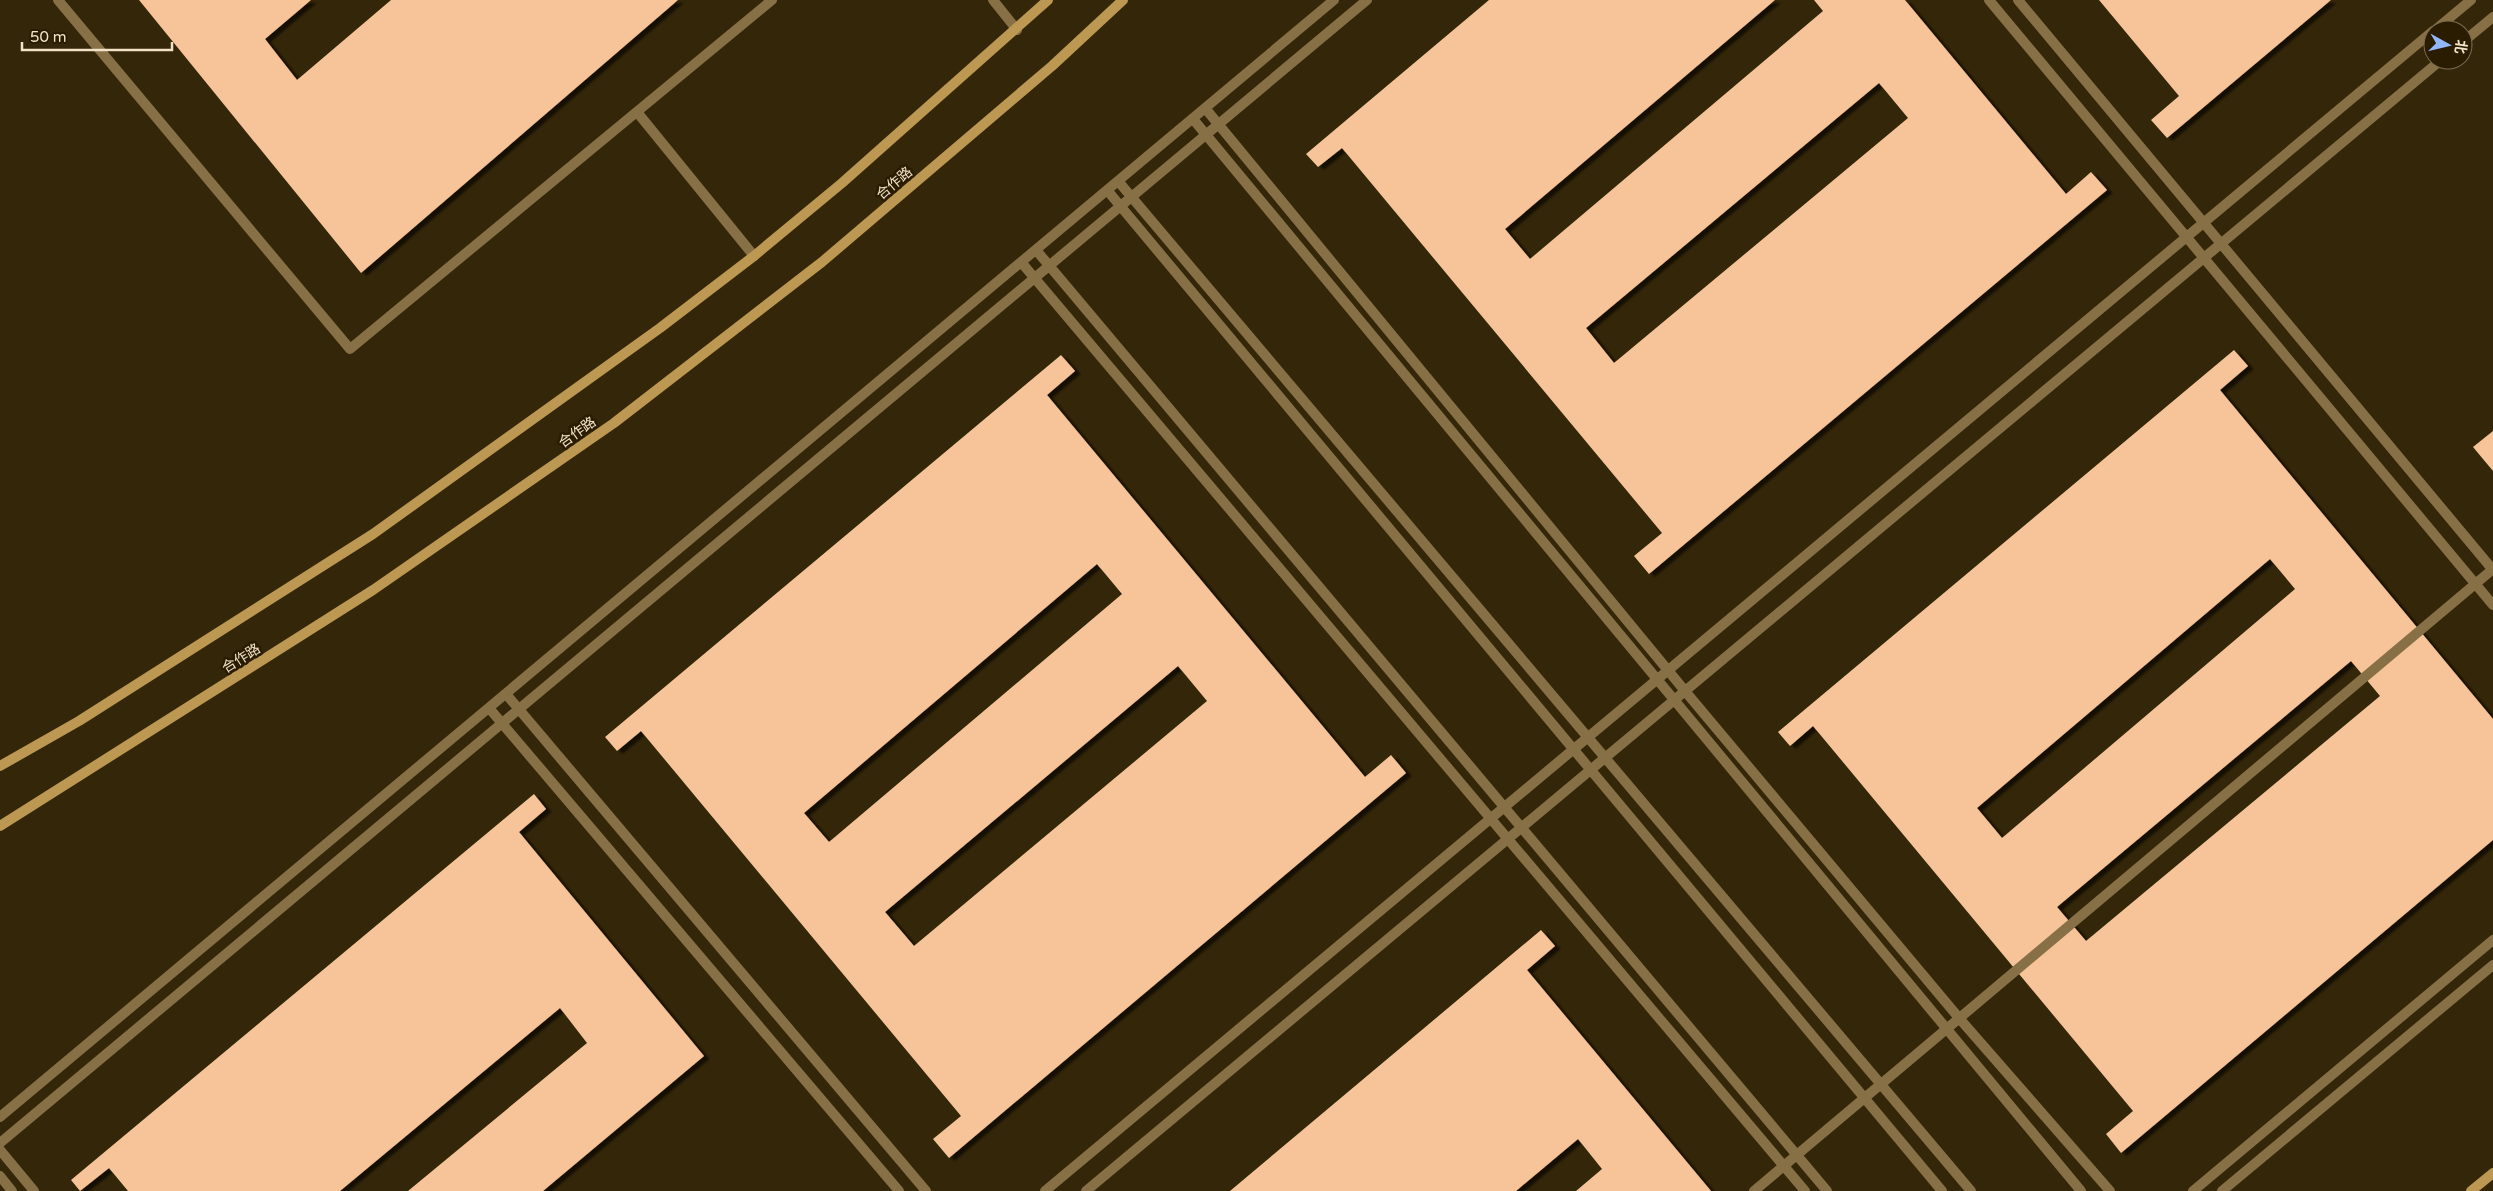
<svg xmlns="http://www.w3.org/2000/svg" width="2493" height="1191" font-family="'Varela Round','Noto Sans SC',sans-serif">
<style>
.building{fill:#f6c498;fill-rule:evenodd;filter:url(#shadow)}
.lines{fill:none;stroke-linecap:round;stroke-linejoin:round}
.service{stroke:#877046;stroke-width:10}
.secondary{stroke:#bd9852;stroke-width:10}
.labels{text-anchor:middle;stroke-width:5;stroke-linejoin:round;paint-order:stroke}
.street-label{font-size:14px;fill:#f2e3c7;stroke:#2a1c00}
</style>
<defs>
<filter id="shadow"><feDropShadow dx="5.5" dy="3" stdDeviation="1" flood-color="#0009"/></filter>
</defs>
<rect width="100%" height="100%" fill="#342608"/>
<path class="building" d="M139 0H311L265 39 297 80 391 0H678L361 273Z
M1489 0H1775L1505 229 1530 259 1823 11 1814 0H1905L2066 194 2091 172 2107 190 1649 574 1634 556 1662 533 1342 148 1318 167 1306 154ZM1879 83 1908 118 1614 363 1586 328Z
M2099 0H2331L2167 138 2151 120 2179 96Z
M2234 350 2248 366 2220 390 2493 719V840L2121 1153 2106 1134 2133 1111 1813 726 1790 746 1778 732ZM2270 559 2295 589 2002 838 1977 808ZM2351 661 2380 696 2086 941 2057 907Z
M1061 355 1075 371 1047 395 1365 777 1391 755 1406 773 949 1158 933 1139 961 1116 641 731 617 751 605 737ZM1097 564 1122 594 829 842 804 813ZM1178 666 1207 701 914 946 885 912Z
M2493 431V471L2473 447Z
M534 794 546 809 519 832 704 1056 543 1191H408L587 1043 560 1008 340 1191H128L109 1168 80 1191 71 1180Z
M1541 930 1555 946 1527 970 1711 1191H1576L1602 1169 1578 1139 1516 1191H1230Z"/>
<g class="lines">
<path class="service" d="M58 0 350 349 772 0
M993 0 1017 30
M1989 0 2493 605
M2018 0 2493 570
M2435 30 2471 0
M2463 42 2493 17
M1205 108 1685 691 1959 1018 2110 1191
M637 112 754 256
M1193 119 2081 1191
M1118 181 1971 1191
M1107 190 1942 1191
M1036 250 1827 1191
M1021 262 1805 1191
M506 694 926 1191
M489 708 899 1191
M0 1117 1334 0
M0 1143 1367 0
M0 1150 34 1191
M0 1176 12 1191
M1045 1191 2433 31
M1086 1191 2441 60
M1754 1191 2493 569
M2193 1191 2493 940
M2222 1191 2493 965"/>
<path class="secondary" d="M0 766 79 721 373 534 660 328 754 256 842 183 1048 0
M0 826 373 590 614 423 822 262 1052 66 1123 0
M2471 1191 2493 1173"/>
</g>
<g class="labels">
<g class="street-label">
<text transform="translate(894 183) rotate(-40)" y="5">合作路</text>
<text transform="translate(577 432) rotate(-35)" y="5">合作路</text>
<text transform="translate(241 658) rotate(-32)" y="5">合作路</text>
</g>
</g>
<g transform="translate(2448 45) rotate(98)"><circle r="24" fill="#2a1c00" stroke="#7a6c50"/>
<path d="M0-4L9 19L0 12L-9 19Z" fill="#92b7fd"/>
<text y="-8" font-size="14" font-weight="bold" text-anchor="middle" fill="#f2e3c7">北</text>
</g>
<path d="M22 42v8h150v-8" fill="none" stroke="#f2e3c7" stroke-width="2.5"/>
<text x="30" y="42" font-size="15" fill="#f2e3c7" stroke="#2a1c00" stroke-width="4" paint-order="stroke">50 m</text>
</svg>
